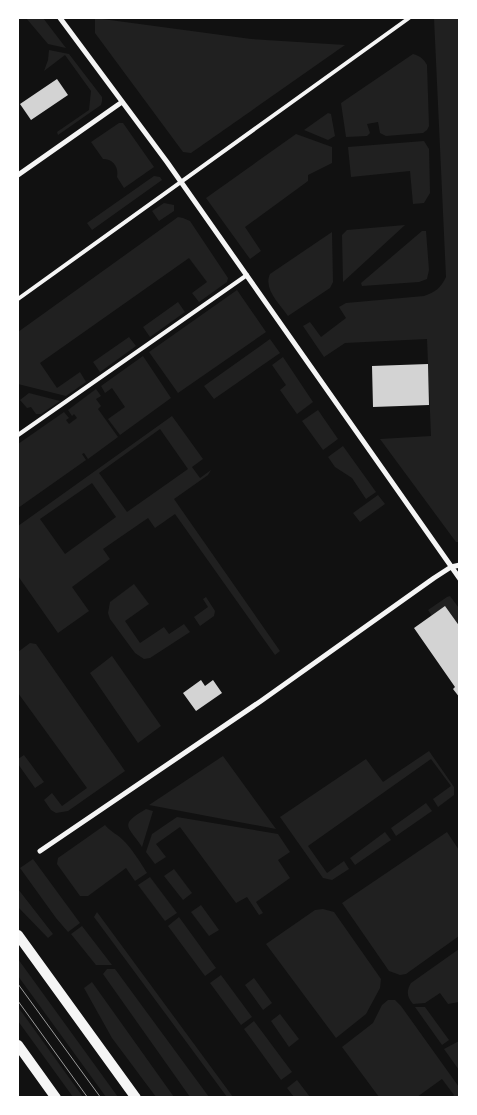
<svg xmlns="http://www.w3.org/2000/svg" width="477" height="1115" font-family="Signika,sans-serif">
<style>
.green{fill:#202020;fill-rule:evenodd}
.building{fill:#d3d3d3}
.lines{fill:none;stroke-linecap:round;stroke-linejoin:round}
.service{stroke:#f5f5f5;stroke-width:4}
.minor{stroke:#f5f5f5;stroke-width:5}
.secondary{stroke:#f5f5f5;stroke-width:10}
.tram{stroke:#9a9a9a;stroke-width:1}
</style>
<rect width="100%" height="100%" fill="#111"/>
<path class="green" d="M26 18H43L66 48 48 44Z
M95 18 251 39 345 45 191 153 183 152 95 33Z
M434 18H459V542H456L380 439 431 436 427 339 345 343 324 357 303 326 310 322 321 337 346 318 339 307 346 303 424 296C435 292 441 288 446 277Z
M49 50 69 54 102 97V101L101 105 58 135 57 132 89 110 91 91 65 55 44 71 48 60Z
M413 54C420 56 424 59 427 65L429 126 427 130 423 133 386 136 380 133 378 122 367 124 370 133 367 136 346 137 341 103Z
M328 113 331 114 335 136 328 140 304 130Z
M119 123H123L154 167 124 188 117 177C119 167 113 159 103 159L91 142Z
M296 134 332 147V163L308 175V181L245 227 261 251 250 259 206 198Z
M424 141 429 149 430 193 424 203 413 204 410 171 351 177 348 147Z
M154 176 160 177 162 180 92 230 87 223Z
M164 203 174 205V211L159 221 152 211Z
M178 217 183 218 190 221 228 278 227 282 199 302 192 293 207 282 189 258 40 363 57 388 80 372 86 382 66 396 18 384V332Z
M405 225 343 282 342 235 347 230Z
M422 231H426L429 270 427 279 419 282 362 286 361 283Z
M332 232 333 282 330 288 288 316C280 304 263 289 270 274Z
M237 290 266 332 178 393 149 352Z
M178 302 185 312 150 337 143 327Z
M129 337 136 346 100 372 93 362Z
M270 339 280 353 214 399 204 386Z
M143 356 171 398 120 435 108 419 125 407 112 388 105 393 101 386Z
M283 357 313 402 297 414 280 390 286 385 272 365Z
M96 389 101 396 96 399 101 406 98 409 118 437 88 459 84 453 82 454 86 460 18 508V444L64 412 69 418 66 420 69 424 77 418 74 414 72 416 68 410Z
M29 393 60 401 41 414H36L31 407 27 408 20 400Z
M318 410 338 439 323 450 302 421Z
M172 416 203 459 192 467 200 478 211 470 208 475 174 499 280 651 275 655 175 514 155 528 148 518 103 549 110 559 72 587 89 611 58 633 18 576V526ZM160 429 188 469 127 512 99 473ZM92 483 116 517 65 554 40 519Z
M343 446 376 492 366 499 352 478 335 467 328 457Z
M378 495 385 504 360 522 353 513Z
M134 584 149 604 125 621 140 643 164 627 169 634 184 624 190 632 150 658 144 659 135 653 110 619 108 613 110 602Z
M450 596 459 608V627L432 616 428 610 447 597Z
M206 597 215 611 214 616 200 626 194 617 208 607 203 599Z
M30 643 36 644 125 771 68 811 56 813 51 810 44 800 52 793 62 806 87 788 18 693V652Z
M112 656 161 726 138 743 90 673Z
M429 751 454 787V795L438 807 433 799 451 786 431 759 308 846 327 873 344 861 349 869 332 880 323 878 280 817 366 759 383 782Z
M24 755 44 782 35 788 18 764V759Z
M223 756 276 829 149 805Z
M426 803 432 811 396 836 391 828Z
M146 809 153 811 142 847C127 825 119 825 146 809Z
M177 817 278 834 290 852 278 860 290 878 256 902 263 913 259 915 247 897 236 903 180 827 156 844 166 857 155 864 146 852 152 834Z
M105 825C111 832 117 834 123 840 133 850 140 862 147 873L135 881 126 868 88 896H80L57 864 58 858Z
M385 832 391 840 355 865 350 858Z
M447 832 459 850V936L406 974 400 975 389 971 342 903Z
M33 859 80 923 68 932 56 918 20 868Z
M174 869 192 893 183 900 164 876Z
M150 877 177 913 165 921 138 885Z
M18 889 53 934 48 938 18 907Z
M201 905 219 930 209 936 191 912Z
M323 909 334 912 381 979 380 988 366 1014 336 1038 266 944 315 910Z
M97 912 233 1097H227L94 917Z
M179 917 216 968 205 976 168 926Z
M82 926 112 965H96L71 934Z
M459 949V1002L448 1004 440 993 425 1003 413 1004C407 997 406 991 411 983Z
M18 959 118 1097H106L18 976Z
M107 969H115L209 1097H190L103 974Z
M221 975 252 1017 241 1025 210 983Z
M254 978 272 1003 263 1010 245 985Z
M92 982 174 1097H156L112 1038 84 988Z
M388 1000H395L401 1006 459 1087V1097H452L454 1095 442 1079 417 1097H379L342 1047 373 1023 382 1005Z
M18 1007 83 1097H73L18 1021Z
M415 1007H425L449 1040 442 1045Z
M280 1014 299 1039 289 1047 271 1021Z
M254 1021 292 1072 281 1080 244 1029Z
M459 1041V1070L444 1049Z
M297 1080 310 1097H294L287 1088Z"/>
<path class="building" d="M57 79 68 95 31 120 20 104Z
M428 364 429 405 373 407 372 366Z
M445 606 460 627V698L453 689 455 687 414 628Z
M201 680 205 686 213 680 222 693 196 711 183 693Z"/>
<g class="lines">
<path class="service" d="M18 299 409 18
M18 435 247 275"/>
<path class="minor" d="M60 18 167 162 460 579
M18 175 122 102
M40 851 261 701 434 578 451 567 460 565"/>
<path class="secondary" d="M18 935 136 1098
M18 1045 56 1098"/>
<path class="tram" d="M18 984 101 1098
M18 1001 88 1098"/>
</g>
<rect width="477" height="1115" fill="none" stroke="#ffffff" stroke-width="38"/>
</svg>
